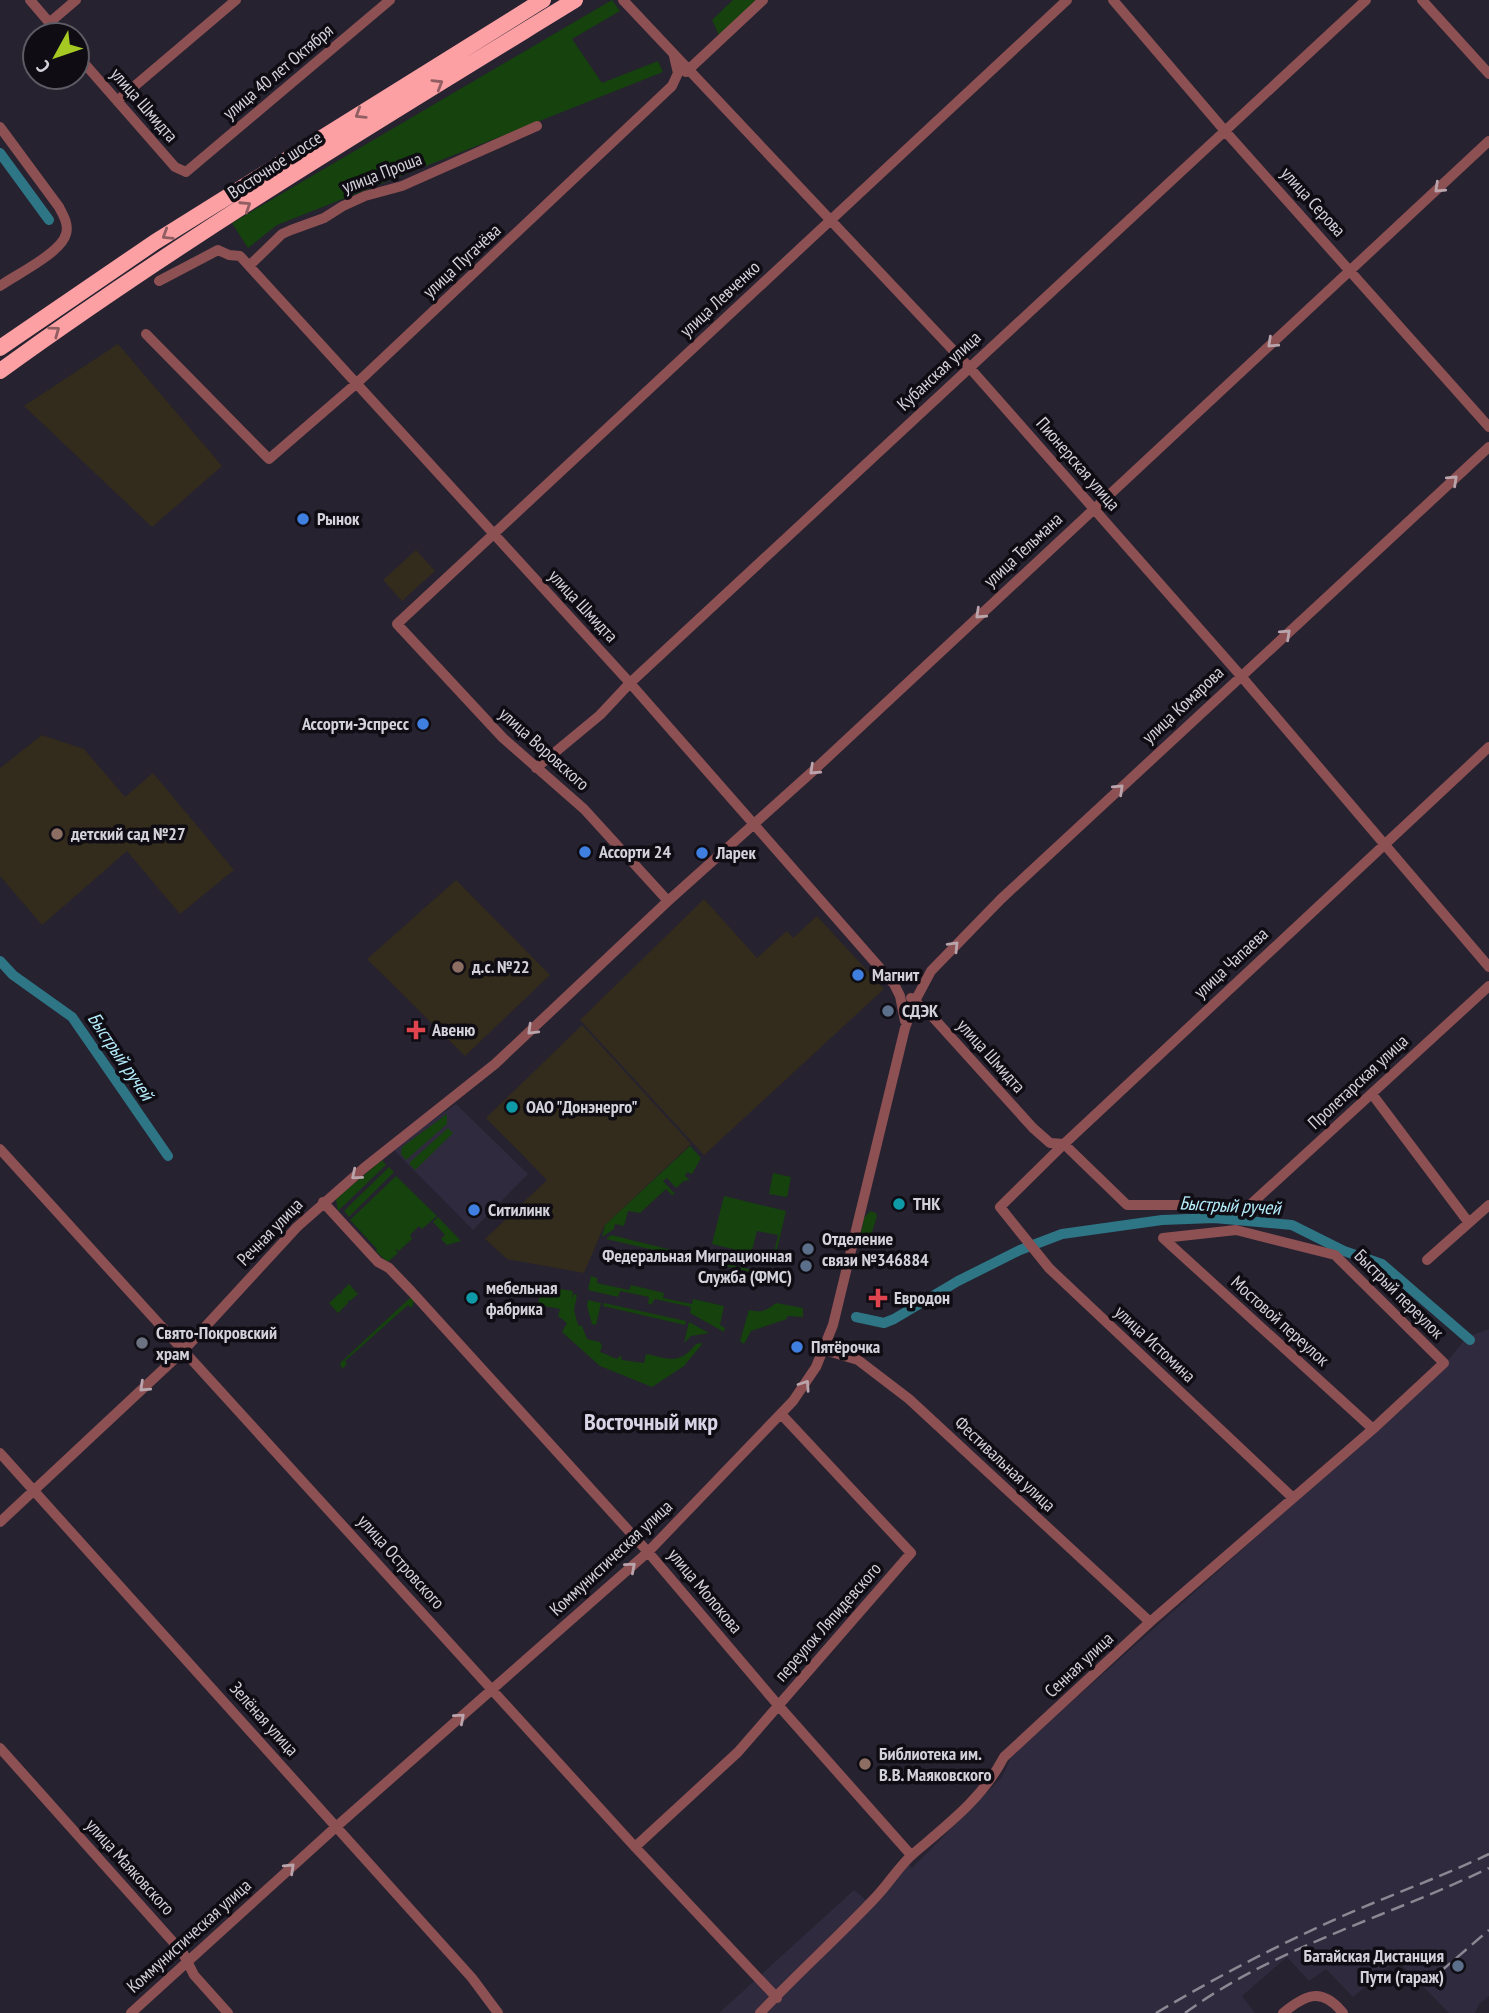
<svg xmlns="http://www.w3.org/2000/svg" width="1489" height="2013" font-family="'PT Sans Narrow',sans-serif">
<style>
.built{fill:#2f2a3d}
.industrial{fill:#332b1b}
.green{fill:#15420d}
.lines{fill:none;stroke-linecap:round;stroke-linejoin:round}
.canal{stroke:#2e7585;stroke-width:10}
.minor{stroke:#8d5053;stroke-width:10}
.highway{stroke:#fca0a3;stroke-width:16}
.rail{stroke:#8b8893;stroke-width:2.5;stroke-dasharray:14 7;stroke-linecap:butt}
.oneway{stroke:#915e62}
.oneway2{stroke:#baa4ab}
.shop-dot{fill:#3f7fe0;stroke:#0f0d13;stroke-width:2.5}
.education-dot{fill:#8d6e63;stroke:#0f0d13;stroke-width:2.5}
.service-dot{fill:#5c6f8a;stroke:#0f0d13;stroke-width:2.5}
.health-dot{fill:#e0444e;stroke:#0f0d13;stroke-width:2.5}
.culture-dot{fill:#0f9aa8;stroke:#0f0d13;stroke-width:2.5}
.worship-dot{fill:#6b7280;stroke:#0f0d13;stroke-width:2.5}
.labels{text-anchor:middle;stroke-width:7;stroke-linejoin:round;paint-order:stroke}
.street-label{font-size:18px;fill:#d3d1da;stroke:#0f0d13}
.poi-label{font-size:18px;font-weight:bold;fill:#d3d1da;stroke:#0f0d13;text-anchor:start}
.water-label{font-size:19px;font-style:italic;fill:#b4edfc;stroke:#0f0d13}
.district-label{font-size:24px;font-weight:bold;fill:#d8d3e5;stroke:#0f0d13}
</style>
<rect width="100%" height="100%" fill="#262230"/>
<path class="built" d="M456 1104 528 1174 473 1230 392 1148Z
M1489 1329V1996L1479 2004 1475 2013H1449L1397 1960 1353 1997 1326 1969 1309 1981 1287 1957 1242 1996 1255 2013H719L854 1890 867 1901 905 1861 912 1868 1002 1777 1012 1755 1375 1431 1441 1369 1467 1337Z"/>
<path class="industrial" d="M118 344 222 466 152 527 24 406Z
M416 550 435 571 402 601 383 580Z
M42 735 84 749 125 797 153 773 234 870 180 914 127 851 42 925 0 876V768Z
M456 880 550 975 465 1056 367 959Z
M704 899 757 958 787 931 793 938 817 916 884 989 704 1155 580 1020Z
M582 1025 691 1144 604 1226 584 1273 507 1259 485 1239 547 1180 486 1118Z"/>
<path class="green" d="M612 0 620 11 572 39 602 83 658 61 663 72 277 225 248 248 232 223Z
M733 0H756L720 37 712 20Z
M447 1114V1124L406 1160 401 1154 402 1147Z
M448 1128 453 1133 415 1170 409 1163Z
M690 1146 701 1158 692 1174 687 1172 685 1176 690 1180 684 1181 676 1188 667 1178 663 1181 675 1194 672 1195 666 1189 640 1213 628 1211 624 1226 615 1224 614 1229 602 1237 605 1225Z
M382 1160 386 1165 338 1211 336 1199Z
M389 1167 394 1172 349 1217 344 1211Z
M773 1173 791 1177 787 1197 769 1194Z
M396 1176 437 1216 422 1229 419 1226 410 1235 412 1239 399 1251 395 1249 398 1253 389 1261H386L376 1251 377 1249 350 1220Z
M724 1196 786 1211 773 1266 767 1265 768 1261H772L778 1235 757 1231 750 1258 760 1261 759 1263 747 1260 749 1253 712 1244Z
M870 1211 876 1213 877 1216 868 1245 859 1243 864 1218Z
M438 1217 461 1241 447 1245 441 1239 445 1235 433 1222Z
M611 1235 769 1274 772 1277 606 1239Z
M591 1276 597 1278V1283L629 1290 631 1285 664 1293 663 1298 692 1304 693 1299 724 1306 720 1325 725 1328 724 1332 690 1313 691 1307 655 1299 651 1305 648 1303 649 1297 620 1291 618 1297 588 1290Z
M349 1284 358 1294 350 1301 348 1300V1303L338 1313 329 1303 340 1293 342 1295 341 1292Z
M541 1286 573 1291 572 1299 574 1294 577 1295 574 1310 578 1325 582 1326 587 1339 600 1342 602 1346 600 1352 617 1359 621 1355 622 1360 644 1363 646 1354C671 1359 679 1365 696 1344L703 1343 684 1366 652 1387 600 1366 562 1332 567 1323 558 1316 560 1309 538 1305Z
M411 1297 414 1301 412 1308 408 1305 345 1361 347 1364 342 1369 340 1363Z
M588 1300 601 1303 596 1325 592 1324 587 1306Z
M604 1303 686 1321 685 1325 603 1306Z
M776 1303 803 1308V1317L787 1316V1319L751 1331 744 1344 740 1341 749 1310C761 1313 766 1311 776 1303Z
M689 1322 709 1333 691 1336 684 1343Z"/>
<g class="lines">
<path class="canal" d="M0 153 49 220
M0 961 13 975 72 1017 168 1156
M856 1317 884 1323 894 1319 958 1281 1020 1250 1062 1234 1162 1220 1214 1218 1292 1225 1344 1251 1382 1264 1470 1340"/>
<path class="minor" d="M30 0 60 35
M623 0 969 367 1241 676 1489 967
M1113 0 1225 131 1489 427
M1422 0 1489 74
M49 23 76 0
M77 55 175 167 186 172 390 0
M686 72 763 0
M117 101 236 0
M0 127 59 207C63 215 69 224 66 234 61 253 17 274 0 286
M249 266 282 234 291 230 324 218 343 206 365 196 402 186 537 126
M159 281 218 250 229 255 240 256 630 683 894 984 900 996 905 1021
M146 334 269 459 357 383 672 86 678 73 674 56
M536 768 600 715 630 683 1366 0
M668 901 584 809 503 738 397 624 1067 0
M911 998 929 1013 1033 1128 1050 1143 1064 1144 1127 1205H1250L1489 986
M1372 1094 1469 1223
M0 1149 635 1847 777 1998
M323 1202 378 1262 389 1268 412 1292 648 1552 778 1705 911 1855
M1163 1238 1373 1429
M1427 1260 1489 1205
M824 1350 858 1360 909 1399 1150 1622
M0 1453 472 1978 498 2013
M1293 1498 1049 1268 1000 1207 1064 1144 1489 747
M0 1522 183 1351 297 1227 364 1168 495 1064 668 901 813 771 1489 141
M0 1748 183 1953 194 1975 228 2013
M635 1847 738 1752 911 1553 781 1414
M131 2013 337 1826 648 1552 793 1401 816 1367 833 1325 905 1028 915 1001 931 971 1001 899 1489 447
M760 2013C797 1974 837 1938 874 1899 888 1885 899 1866 913 1854 948 1824 982 1799 1004 1757L1150 1622 1373 1429 1444 1363 1335 1255 1236 1230 1163 1238
M1283 2013C1306 1994 1322 1987 1343 2013"/>
<path class="highway" d="M0 348 155 242 543 0
M0 371C185 237 381 119 575 0"/>
<path class="rail" d="M1440 1972 1489 1930
M1156 2013C1215 1978 1274 1947 1336 1919 1387 1896 1439 1878 1489 1854
M1185 2013C1277 1946 1388 1917 1489 1868"/>
</g>
<defs><path id="oneway-chevron" d="M-2-3.5L2.5 0L-2 3.5" fill="none" stroke-width="1.6" stroke-linecap="round" stroke-linejoin="round" transform="scale(1.75)"/></defs>
<g class="oneway">
<use href="#oneway-chevron" transform="translate(438 84) rotate(-31)"/>
<use href="#oneway-chevron" transform="translate(360 114) rotate(148)"/>
<use href="#oneway-chevron" transform="translate(246 206) rotate(-33)"/>
<use href="#oneway-chevron" transform="translate(167 235) rotate(148)"/>
<use href="#oneway-chevron" transform="translate(55 331) rotate(-36)"/>
</g>
<g class="oneway2">
<use href="#oneway-chevron" transform="translate(1439 188) rotate(137)"/>
<use href="#oneway-chevron" transform="translate(1272 343) rotate(137)"/>
<use href="#oneway-chevron" transform="translate(1453 480) rotate(-43)"/>
<use href="#oneway-chevron" transform="translate(980 614) rotate(137)"/>
<use href="#oneway-chevron" transform="translate(1286 634) rotate(-43)"/>
<use href="#oneway-chevron" transform="translate(814 770) rotate(137)"/>
<use href="#oneway-chevron" transform="translate(1119 789) rotate(-43)"/>
<use href="#oneway-chevron" transform="translate(954 946) rotate(-46)"/>
<use href="#oneway-chevron" transform="translate(532 1030) rotate(136)"/>
<use href="#oneway-chevron" transform="translate(356 1175) rotate(140)"/>
<use href="#oneway-chevron" transform="translate(805 1385) rotate(-56)"/>
<use href="#oneway-chevron" transform="translate(144 1387) rotate(137)"/>
<use href="#oneway-chevron" transform="translate(631 1567) rotate(-41)"/>
<use href="#oneway-chevron" transform="translate(460 1718) rotate(-41)"/>
<use href="#oneway-chevron" transform="translate(290 1868) rotate(-43)"/>
</g>
<g class="shop-dot">
<circle cx="303" cy="519" r="7"/>
<circle cx="423" cy="724" r="7"/>
<circle cx="585" cy="852" r="7"/>
<circle cx="702" cy="853" r="7"/>
<circle cx="858" cy="975" r="7"/>
<circle cx="474" cy="1210" r="7"/>
<circle cx="797" cy="1347" r="7"/>
</g>
<g class="education-dot">
<circle cx="57" cy="834" r="7"/>
<circle cx="458" cy="967" r="7"/>
<circle cx="865" cy="1764" r="7"/>
</g>
<g class="service-dot">
<circle cx="888" cy="1011" r="7"/>
<circle cx="808" cy="1249" r="7"/>
<circle cx="806" cy="1266" r="7"/>
<circle cx="1458" cy="1966" r="7"/>
</g>
<g class="health-dot">
<path d="M412.5 1019.5h7v7h7v7h-7v7h-7v-7h-7v-7h7z"/>
<path d="M874.5 1287.5h7v7h7v7h-7v7h-7v-7h-7v-7h7z"/>
</g>
<g class="culture-dot">
<circle cx="512" cy="1107" r="7"/>
<circle cx="899" cy="1204" r="7"/>
<circle cx="472" cy="1298" r="7"/>
</g>
<circle class="worship-dot" cx="142" cy="1343" r="7"/>
<g class="labels">
<g class="street-label">
<text transform="translate(278 72) rotate(-40)" y="6">улица 40 лет Октября</text>
<text transform="translate(144 105) rotate(49)" y="6">улица Шмидта</text>
<text transform="translate(275 165) rotate(-33)" y="6">Восточное шоссе</text>
<text transform="translate(382 173) rotate(-21)" y="6">улица Проша</text>
<text transform="translate(1313 202) rotate(48)" y="6">улица Серова</text>
<text transform="translate(462 261) rotate(-43)" y="6">улица Пугачёва</text>
<text transform="translate(720 299) rotate(-43)" y="6">улица Левченко</text>
<text transform="translate(939 371) rotate(-43)" y="6">Кубанская улица</text>
<text transform="translate(1078 464) rotate(49)" y="6">Пионерская улица</text>
<text transform="translate(1023 550) rotate(-43)" y="6">улица Тельмана</text>
<text transform="translate(583 606) rotate(47)" y="6">улица Шмидта</text>
<text transform="translate(1183 705) rotate(-43)" y="6">улица Комарова</text>
<text transform="translate(544 749) rotate(42)" y="6">улица Воровского</text>
<text transform="translate(1231 963) rotate(-43)" y="6">улица Чапаева</text>
<text transform="translate(991 1056) rotate(48)" y="6">улица Шмидта</text>
<text transform="translate(1358 1082) rotate(-43)" y="6">Пролетарская улица</text>
<text transform="translate(270 1232) rotate(-46)" y="6">Речная улица</text>
<text transform="translate(1399 1294) rotate(45)" y="6">Быстрый переулок</text>
<text transform="translate(1280 1321) rotate(42)" y="6">Мостовой переулок</text>
<text transform="translate(1155 1344) rotate(43)" y="6">улица Истомина</text>
<text transform="translate(1005 1464) rotate(43)" y="6">Фестивальная улица</text>
<text transform="translate(611 1558) rotate(-43)" y="6">Коммунистическая улица</text>
<text transform="translate(401 1562) rotate(48)" y="6">улица Островского</text>
<text transform="translate(705 1591) rotate(50)" y="6">улица Молокова</text>
<text transform="translate(828 1622) rotate(-49)" y="6">переулок Ляпидевского</text>
<text transform="translate(1079 1665) rotate(-43)" y="6">Сенная улица</text>
<text transform="translate(264 1719) rotate(48)" y="6">Зелёная улица</text>
<text transform="translate(130 1867) rotate(48)" y="6">улица Маяковского</text>
<text transform="translate(189 1936) rotate(-42)" y="6">Коммунистическая улица</text>
</g>
<g class="poi-label">
<text x="317" y="525">Рынок</text>
<text x="409" y="730" text-anchor="end">Ассорти-Эспресс</text>
<text x="71" y="840">детский сад №27</text>
<text x="599" y="858">Ассорти 24</text>
<text x="716" y="859">Ларек</text>
<text x="472" y="973">д.с. №22</text>
<text x="872" y="981">Магнит</text>
<text x="902" y="1017">СДЭК</text>
<text x="432" y="1036">Авеню</text>
<text x="526" y="1113">ОАО "Донэнерго"</text>
<text x="913" y="1210">ТНК</text>
<text x="488" y="1216">Ситилинк</text>
<text x="822" y="1245">Отделение<tspan x="822" dy="21">связи №346884</tspan></text>
<text x="792" y="1262" text-anchor="end">Федеральная Миграционная<tspan x="792" dy="21">Служба (ФМС)</tspan></text>
<text x="486" y="1294">мебельная<tspan x="486" dy="21">фабрика</tspan></text>
<text x="894" y="1304">Евродон</text>
<text x="156" y="1339">Свято-Покровский<tspan x="156" dy="21">храм</tspan></text>
<text x="811" y="1353">Пятёрочка</text>
<text x="879" y="1760">Библиотека им.<tspan x="879" dy="21">В.В. Маяковского</tspan></text>
<text x="1444" y="1962" text-anchor="end">Батайская Дистанция<tspan x="1444" dy="21">Пути (гараж)</tspan></text>
</g>
<g class="water-label">
<text transform="translate(121 1056) rotate(56)" y="7">Быстрый ручей</text>
<text transform="translate(1230 1205) rotate(3)" y="7">Быстрый ручей</text>
</g>
<g class="district-label">
<text x="651" y="1430">Восточный мкр</text>
</g>
</g>
<g transform="translate(56 56) rotate(230)"><circle r="33" fill="#0f0d13" stroke="#5d5b63" stroke-width="2"/>
<path d="M0-5L12 26L0 18L-12 26Z" fill="#a5c823"/>
<text y="-10" font-size="19" font-weight="bold" text-anchor="middle" fill="#d3d1da">С</text>
</g>
</svg>
